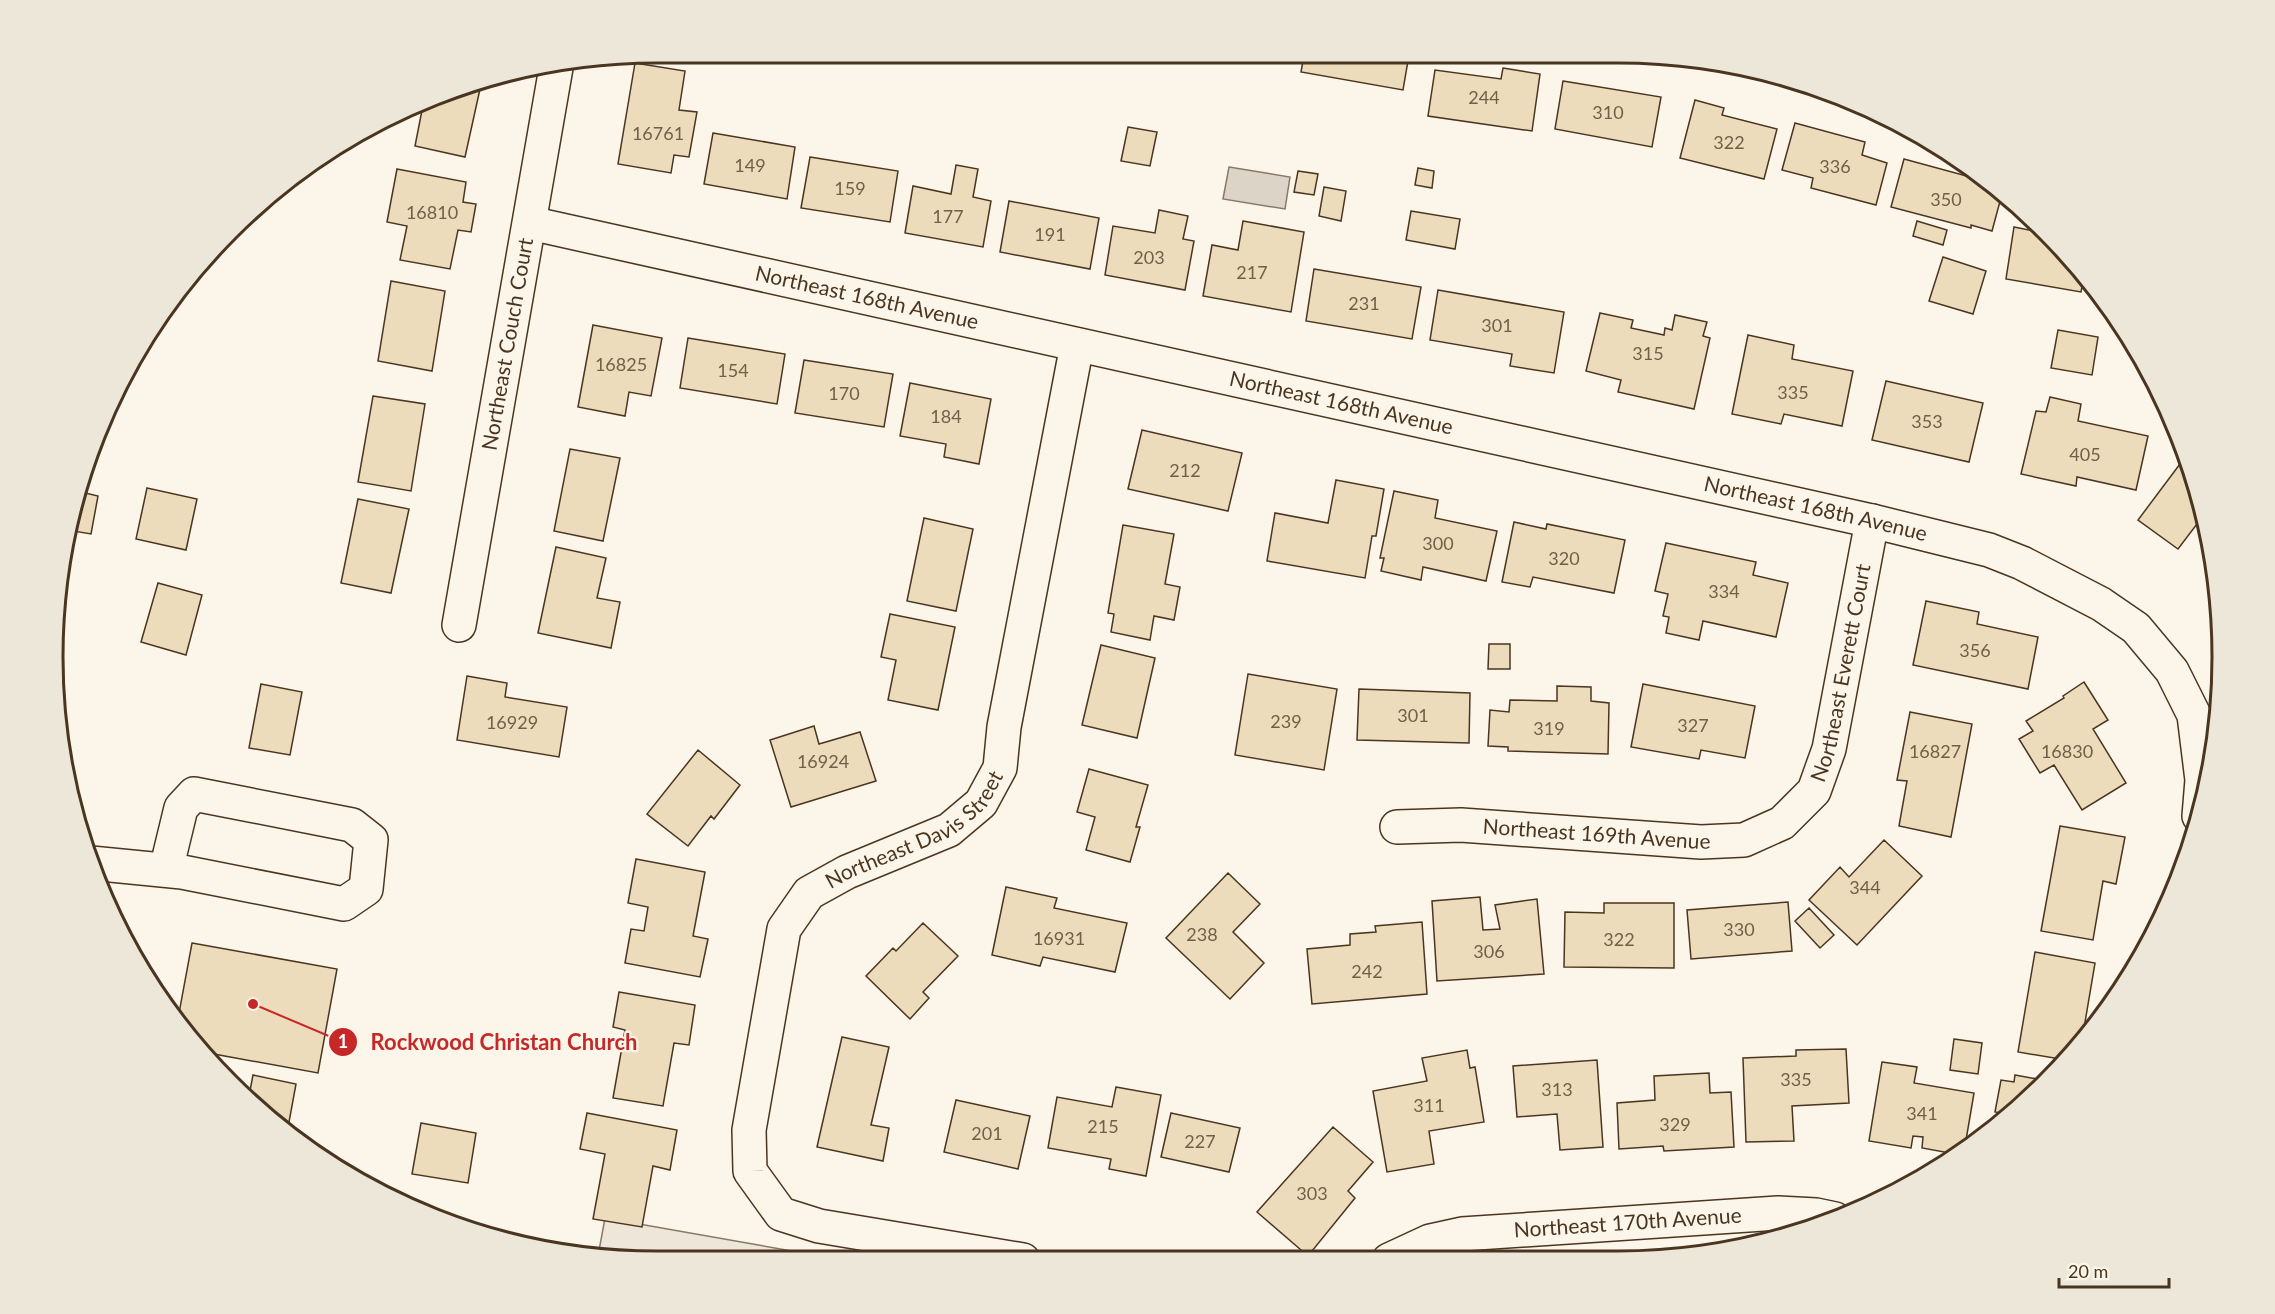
<svg xmlns="http://www.w3.org/2000/svg" width="2275" height="1314" font-family="Lato,sans-serif">
<style>
.green{fill:#ede6d9;stroke:#887966;stroke-width:1.5}
.water{fill:#dcd4c6;stroke:#887966;stroke-width:1.5}
.building{fill:#ecdcbc;stroke:#4a3520;stroke-width:1.5}
.lines{fill:none;stroke-linecap:round;stroke-linejoin:round}
.minor-casing{stroke:#4a3520;stroke-width:36}
.minor{stroke:#fbf6e9;stroke-width:33}
.labels{text-anchor:middle;stroke-width:4.5;stroke-linejoin:round;paint-order:stroke}
.number-label{font-size:18px;fill:#725f47}
.street-label{font-size:21px;fill:#4a3520;stroke:#fbf6e9}
.rim{fill:none;stroke:#4a3520;stroke-width:3}
.leader{fill:none;stroke:#c62828;stroke-width:2}
.callout-dot{fill:#c62828;stroke:#fbf6e9;stroke-width:2}
.mark-label{font-size:18px;text-anchor:middle;font-weight:bold;fill:#fff}
.callout-label{font-size:22px;text-anchor:middle;font-weight:bold;fill:#c62828;stroke:#fbf6e9;stroke-width:4.5;stroke-linejoin:round;paint-order:stroke}
</style>
<rect width="100%" height="100%" fill="#fbf6e9"/>
<path class="green" d="M605 1218 815 1255 814 1260H617L598 1256Z"/>
<path class="water" d="M1229 167 1290 177 1285 209 1223 199Z"/>
<path class="building" d="M1304 55H1409L1403 90 1301 72Z
M635 63 685 71 679 110 697 112 689 157 674 155 671 173 618 164Z
M1503 68 1540 74 1532 131 1428 116 1435 70 1501 79Z
M482 80 465 157 415 146 424 100 463 84Z
M1563 81 1661 97 1652 147 1555 129Z
M1695 100 1724 108 1722 115 1777 129 1764 179 1680 158Z
M1795 123 1865 142 1862 155 1887 163 1876 205 1811 188 1813 178 1782 170Z
M1128 127 1157 132 1150 166 1121 161Z
M713 133 795 147 787 199 704 184Z
M810 157 898 171 890 222 801 208Z
M1904 159 1985 181 1984 186 1998 190 2002 194 1992 231 1971 225V228L1891 207Z
M956 165 978 169 973 197 991 201 983 247 905 233 913 186 951 194Z
M1418 168 1434 171 1432 188 1415 185Z
M397 169 466 182 463 202 476 204 471 232 458 230 450 269 400 260 407 226 387 222Z
M1298 171 1318 174 1314 195 1294 192Z
M1324 187 1346 191 1341 221 1319 216Z
M1009 201 1099 218 1090 269 1000 252Z
M1159 210 1188 216 1183 239 1194 241 1185 290 1105 275 1113 226 1155 233Z
M1411 211 1460 219 1455 249 1406 240Z
M1243 221 1304 232 1291 312 1203 296 1212 245 1238 250Z
M1917 221 1947 230 1943 245 1913 236Z
M2014 227 2049 234 2084 277 2081 292 2006 279Z
M1943 257 1986 271 1973 314 1929 301Z
M1314 269 1421 287 1412 339 1306 321Z
M391 281 445 291 432 371 378 361Z
M1438 290 1564 312 1554 373 1510 366 1512 354 1430 340Z
M1600 313 1633 320 1631 328 1664 335 1665 328 1672 330 1675 315 1707 322 1703 336 1710 338 1694 409 1618 392 1621 380 1586 371Z
M593 325 662 338 651 396 629 392 625 416 578 407Z
M2058 330 2098 337 2092 375 2051 368Z
M1748 335 1794 345 1792 359 1853 371 1842 426 1784 414 1781 424 1732 414Z
M688 338 785 354 777 404 680 388Z
M804 360 893 374 884 427 795 413Z
M1886 381 1983 403 1969 462 1872 440Z
M910 383 991 399 979 464 944 457 946 444 900 436Z
M373 396 425 404 411 491 358 482Z
M2050 397 2081 404 2078 421 2148 436 2136 490 2077 477 2076 486 2021 474 2036 411 2046 412Z
M1142 430 1242 453 1228 511 1128 489Z
M570 449 620 458 603 541 554 531Z
M2186 456 2206 524 2200 520 2178 549 2138 520Z
M1336 480 1384 489 1376 536H1372L1365 578 1267 561 1275 513 1328 523Z
M147 488 197 499 186 550 136 539Z
M77 491 98 496 91 534 67 530Z
M1394 491 1438 500 1435 518 1497 531 1486 581 1423 567 1421 580 1381 571 1384 558H1380Z
M358 499 409 509 391 593 341 583Z
M924 518 973 529 956 611 907 601Z
M1514 522 1546 529 1547 524 1625 540 1614 593 1533 577 1530 587 1502 582Z
M1123 525 1174 534 1165 584 1180 587 1174 620 1154 616 1150 640 1111 632 1114 614 1108 613Z
M1666 543 1756 562 1753 575 1788 583 1776 637 1703 621 1699 640 1666 633 1669 617 1663 616 1668 594 1655 591Z
M556 547 606 558 597 598 620 602 611 648 538 633Z
M158 583 202 595 186 655 141 642Z
M1926 601 1979 612 1977 624 2038 637 2028 689 1913 665Z
M890 614 955 627 938 710 888 700 896 660 881 657Z
M1489 644H1510V669H1488Z
M1101 645 1155 658 1137 738 1082 725Z
M1248 674 1337 689 1324 770 1235 755Z
M467 676 507 683 505 697 567 707 559 757 457 740Z
M2084 682 2108 720 2093 729 2126 783 2082 810 2054 765 2040 773 2019 739 2033 731 2026 721 2064 698 2063 696Z
M261 684 302 692 290 755 249 748Z
M1643 684 1755 706 1745 758 1701 750 1699 759 1631 747Z
M1557 686 1591 687V701L1609 703 1608 754 1508 751V747L1488 746 1490 710 1509 712 1510 700 1557 701Z
M1359 689 1470 693 1469 743 1357 740Z
M1910 712 1972 724 1951 837 1899 826 1907 781 1897 780Z
M814 726 819 744 860 732 876 781 791 807 770 740Z
M698 750 740 785 714 819 711 816 688 846 647 814Z
M1089 769 1148 785 1136 827H1140L1130 862 1086 850 1095 817 1077 812Z
M2060 826 2125 837 2116 884 2103 881 2093 940 2041 931Z
M1884 840 1922 876 1857 945 1809 900 1840 867 1849 877Z
M636 859 705 872 693 936 708 939 700 977 625 963 631 929 644 931 648 907 628 903Z
M1228 873 1260 904 1233 932 1264 963 1230 999 1166 938Z
M1006 887 1057 898 1054 908 1127 923 1115 972 1043 957 1040 966 992 955Z
M1480 897 1483 930 1500 929 1495 905 1537 899 1544 974 1437 981 1432 901Z
M1788 902 1792 951 1691 959 1687 910Z
M1604 903H1674V968L1564 967 1565 912 1604 913Z
M1809 908 1834 935 1820 948 1795 921Z
M1422 922 1427 994 1312 1004 1307 949 1350 945V934L1376 932 1375 926Z
M923 923 958 956 923 992 929 998 910 1019 866 976 893 948 896 951Z
M192 943 337 969 318 1073 203 1052 177 1024Z
M2035 952 2095 963 2082 1040 2066 1060 2018 1052Z
M619 992 695 1005 689 1045 674 1043 663 1106 613 1098 625 1030 613 1027Z
M842 1037 889 1047 871 1125 889 1128 883 1161 817 1147Z
M1954 1039 1982 1043 1978 1074 1950 1070Z
M1846 1049 1849 1103 1792 1106 1794 1141 1746 1142 1743 1058 1796 1056V1050Z
M1467 1050 1470 1068 1475 1067 1484 1122 1429 1131 1434 1164 1387 1172 1373 1091 1427 1081 1422 1058Z
M1597 1060 1603 1147 1560 1150 1557 1114 1517 1117 1513 1066Z
M1882 1062 1917 1067 1914 1083 1974 1093 1965 1146 1955 1154 1922 1148 1923 1137 1913 1136 1911 1148 1869 1141Z
M1709 1073 1710 1093 1731 1092 1734 1147 1664 1151 1663 1146 1619 1149 1617 1103 1655 1100 1654 1076Z
M253 1075 296 1084 287 1133 258 1111 248 1101Z
M2015 1075 2048 1081 2007 1114 1995 1112 2001 1080 2014 1082Z
M1116 1087 1161 1095 1146 1176 1109 1169 1111 1159 1048 1148 1057 1097 1112 1107Z
M956 1100 1030 1116 1018 1169 944 1152Z
M587 1113 677 1130 670 1170 653 1166 642 1227 593 1219 605 1154 580 1149Z
M1171 1113 1240 1128 1229 1172 1161 1157Z
M421 1123 476 1133 468 1183 412 1174Z
M1333 1127 1373 1162 1348 1191 1355 1198 1308 1256 1257 1212Z"/>
<g class="lines">
<g class="minor-casing">
<g id="minor">
<path id="s1" d="M530 223 1872 521 1989 550 2022 563 2101 604 2136 628 2172 671 2194 715 2202 780 2199 816"/>
<path id="s2" d="M459 625 557 62"/>
<path id="s3" d="M1397 827 1461 825 1701 842 1744 840 1782 823 1814 791 1829 749 1872 521"/>
<path d="M91 863 182 872 344 904 366 889 371 840 352 825 194 794 181 808 166 870"/>
<path id="s4" d="M1023 1260 819 1226 781 1214 750 1171 749 1130 784 929 809 893 847 872 949 830 981 803 1000 768 1004 727 1077 345"/>
<path id="s5" d="M1389 1260 1430 1241 1462 1234 1778 1213 1816 1215 1835 1219"/>
</g>
</g>
<use href="#minor" class="minor"/>
</g>
<g class="labels">
<g class="number-label">
<text x="1484" y="104">244</text>
<text x="1608" y="119">310</text>
<text x="658" y="140">16761</text>
<text x="1729" y="149">322</text>
<text x="750" y="172">149</text>
<text x="1835" y="173">336</text>
<text x="850" y="195">159</text>
<text x="1946" y="206">350</text>
<text x="432" y="219">16810</text>
<text x="948" y="223">177</text>
<text x="1050" y="241">191</text>
<text x="1149" y="264">203</text>
<text x="1252" y="279">217</text>
<text x="1364" y="310">231</text>
<text x="1497" y="332">301</text>
<text x="1648" y="360">315</text>
<text x="621" y="371">16825</text>
<text x="733" y="377">154</text>
<text x="1793" y="399">335</text>
<text x="844" y="400">170</text>
<text x="946" y="423">184</text>
<text x="1927" y="428">353</text>
<text x="2085" y="461">405</text>
<text x="1185" y="477">212</text>
<text x="1438" y="550">300</text>
<text x="1564" y="565">320</text>
<text x="1724" y="598">334</text>
<text x="1975" y="657">356</text>
<text x="1413" y="722">301</text>
<text x="1286" y="728">239</text>
<text x="512" y="729">16929</text>
<text x="1693" y="732">327</text>
<text x="1549" y="735">319</text>
<text x="1935" y="758">16827</text>
<text x="2067" y="758">16830</text>
<text x="823" y="768">16924</text>
<text x="1865" y="894">344</text>
<text x="1739" y="936">330</text>
<text x="1202" y="941">238</text>
<text x="1059" y="945">16931</text>
<text x="1619" y="946">322</text>
<text x="1489" y="958">306</text>
<text x="1367" y="978">242</text>
<text x="1796" y="1086">335</text>
<text x="1557" y="1096">313</text>
<text x="1429" y="1112">311</text>
<text x="1922" y="1120">341</text>
<text x="1675" y="1131">329</text>
<text x="1103" y="1133">215</text>
<text x="987" y="1140">201</text>
<text x="1200" y="1148">227</text>
<text x="1312" y="1200">303</text>
</g>
<g class="street-label">
<text dy="7" stroke="none"><textPath href="#s1" startOffset="345">Northeast 168th Avenue</textPath></text>
<text dy="7" stroke="none"><textPath href="#s2" startOffset="285">Northeast Couch Court</textPath></text>
<text dy="7" stroke="none"><textPath href="#s1" startOffset="831">Northeast 168th Avenue</textPath></text>
<text dy="7" stroke="none"><textPath href="#s1" startOffset="1317">Northeast 168th Avenue</textPath></text>
<text dy="7" stroke="none"><textPath href="#s3" startOffset="556">Northeast Everett Court</textPath></text>
<text dy="7" stroke="none"><textPath href="#s4" startOffset="714">Northeast Davis Street</textPath></text>
<text dy="7" stroke="none"><textPath href="#s3" startOffset="200">Northeast 169th Avenue</textPath></text>
<text dy="7" stroke="none"><textPath href="#s5" startOffset="244">Northeast 170th Avenue</textPath></text>
</g>
</g>
<path d="M0 0H2275V1314H0ZM657 63H1618A594 594 0 0 1 2212 657V657A594 594 0 0 1 1618 1251H657A594 594 0 0 1 63 657V657A594 594 0 0 1 657 63Z" fill="#ede7d9" fill-rule="evenodd"/>
<path class="rim" d="M657 63H1618A594 594 0 0 1 2212 657V657A594 594 0 0 1 1618 1251H657A594 594 0 0 1 63 657V657A594 594 0 0 1 657 63Z"/>
<path class="leader" d="M253 1004L343 1042"/>
<g class="callout-dot">
<circle cx="253" cy="1004" r="6"/>
<circle cx="343" cy="1042" r="15"/>
</g>
<g class="mark-label">
<text x="343" y="1048">1</text>
</g>
<g class="callout-label">
<text x="504" y="1050">Rockwood Christan Church</text>
</g>
<path d="M2059 1278v9h110v-9" fill="none" stroke="#4a3520" stroke-width="3"/>
<text x="2068" y="1278" font-size="18" fill="#4a3520" stroke="#fbf6e9" stroke-width="4.5" paint-order="stroke">20 m</text>
</svg>
